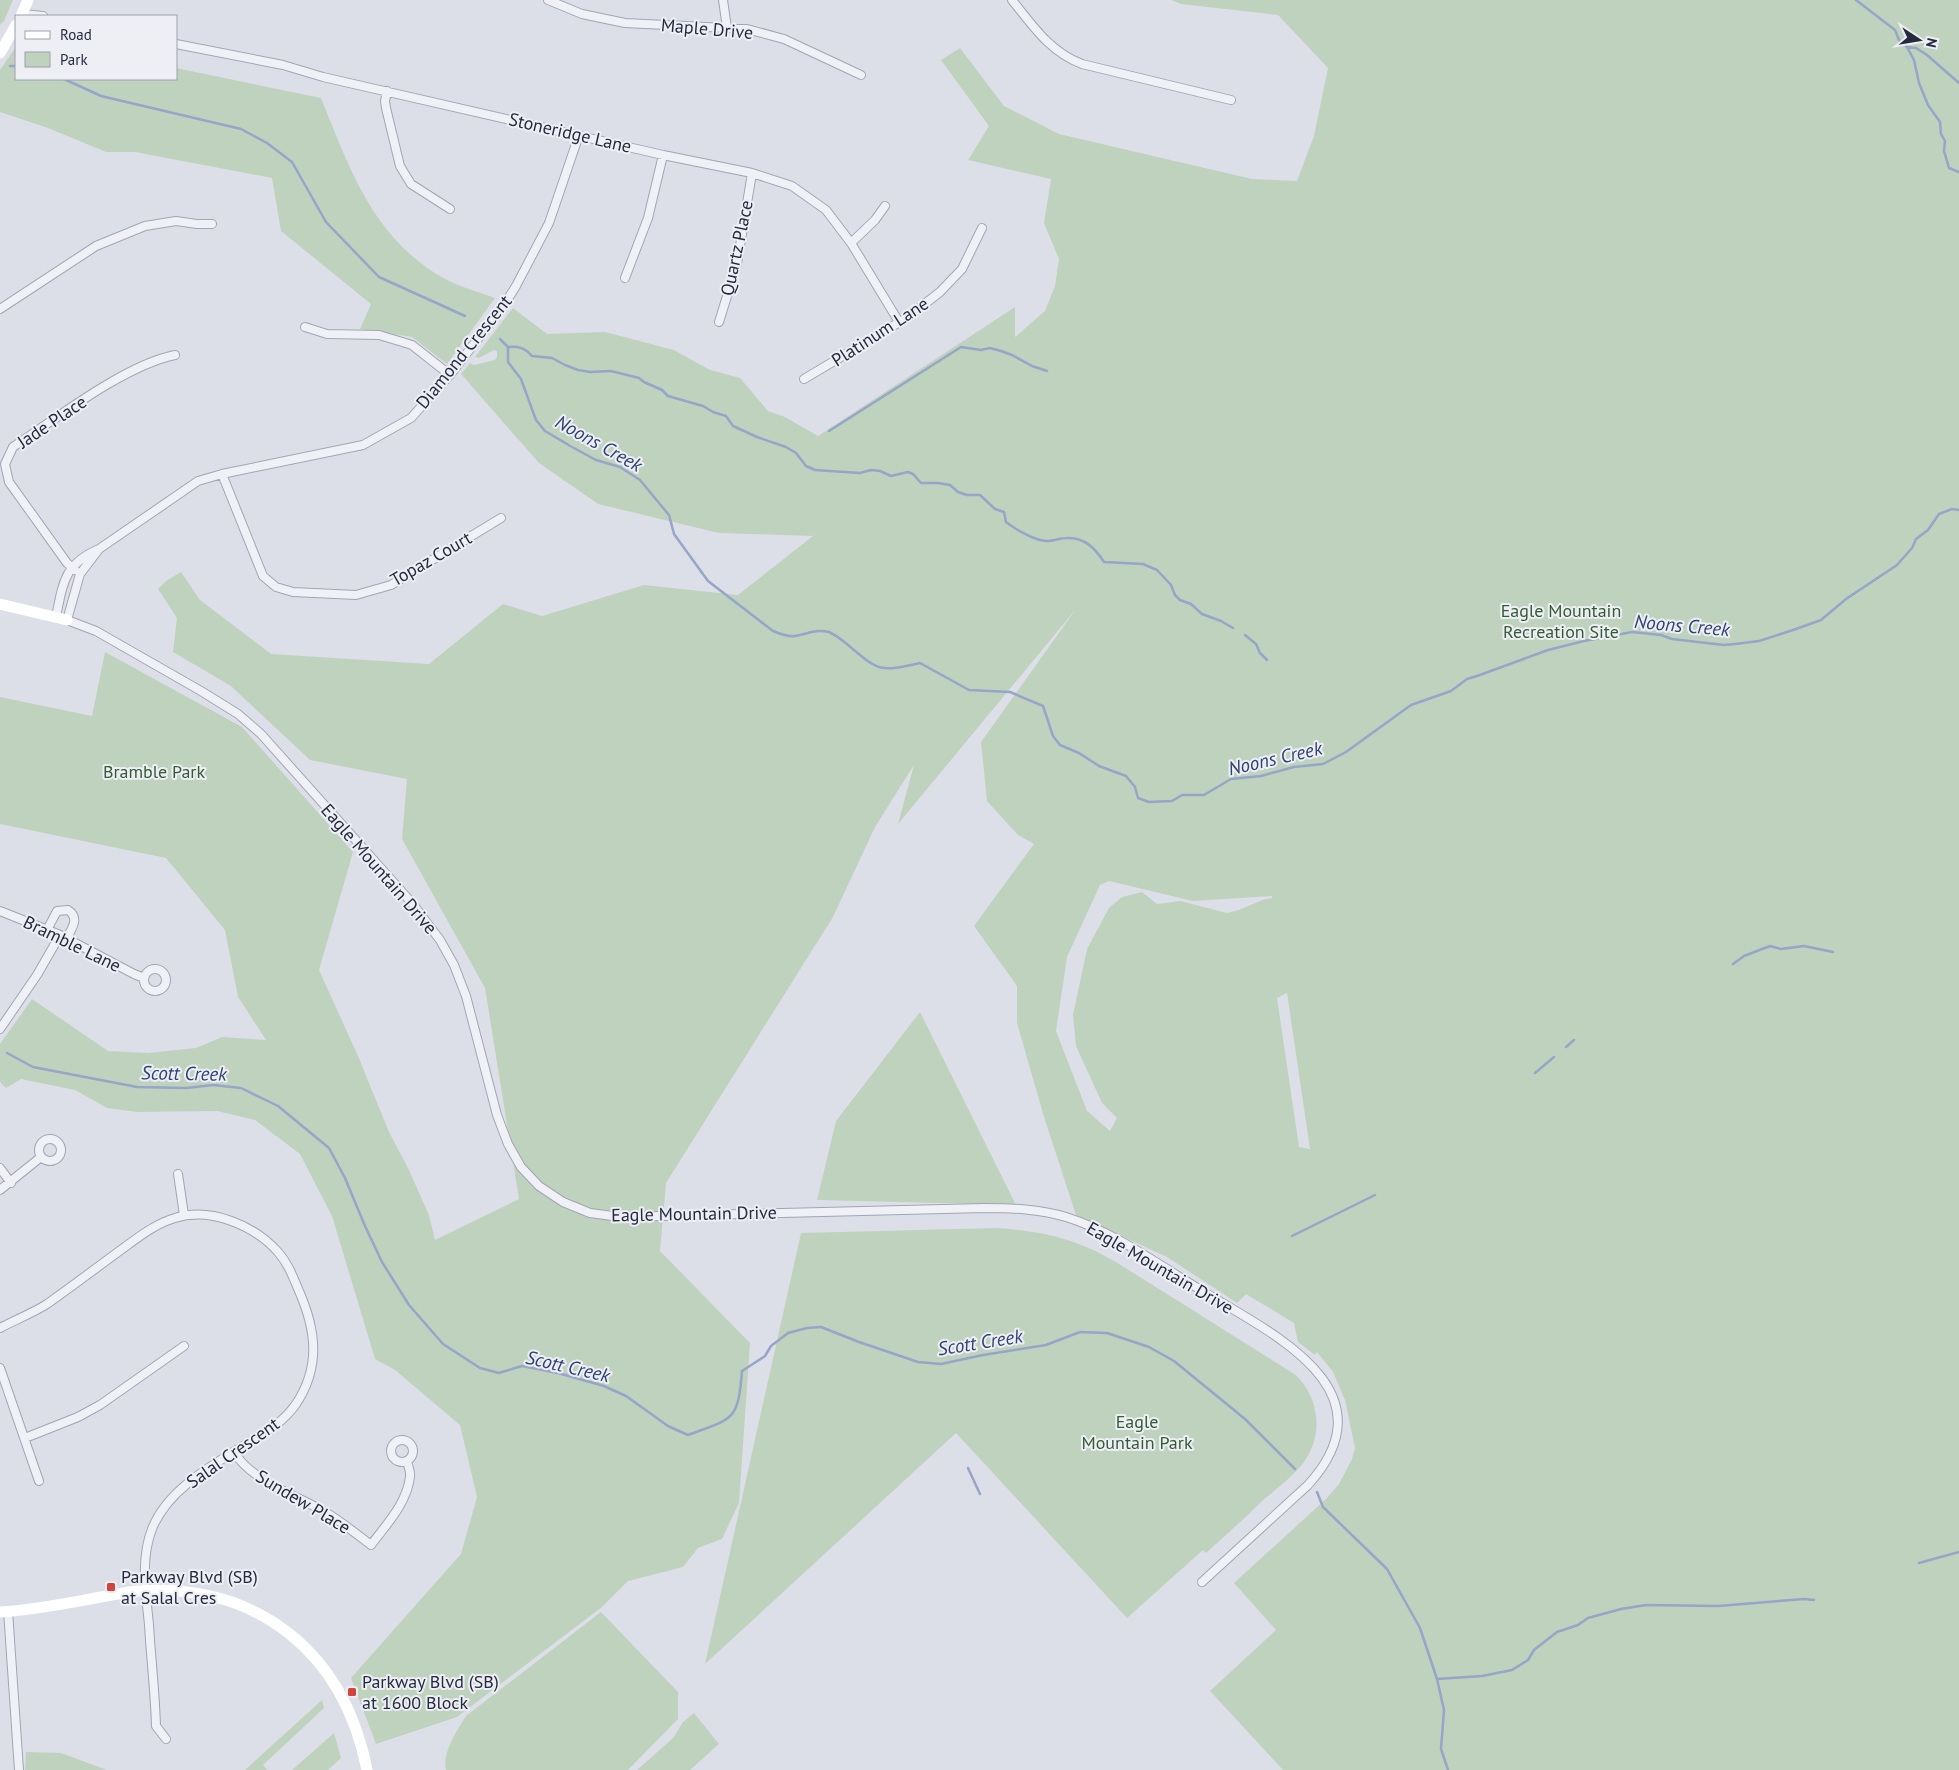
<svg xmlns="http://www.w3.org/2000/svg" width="1959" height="1770" font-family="'PT Sans',sans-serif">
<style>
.green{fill:#bfd2be;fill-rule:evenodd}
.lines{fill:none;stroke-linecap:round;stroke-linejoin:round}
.stream{stroke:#97a5c9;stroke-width:2.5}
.street-casing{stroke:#a2a5b2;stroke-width:10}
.street{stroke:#f0f1f6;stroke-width:8}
.secondary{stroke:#fff;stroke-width:11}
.poi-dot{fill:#d2443d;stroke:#edeff5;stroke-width:2}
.labels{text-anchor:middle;stroke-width:4;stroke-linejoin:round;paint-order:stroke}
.street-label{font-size:18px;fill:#262a3f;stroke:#edeff5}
.park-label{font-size:18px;fill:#335b34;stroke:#edeff5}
.poi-label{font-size:18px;fill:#262a3f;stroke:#edeff5;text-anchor:start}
.water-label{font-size:19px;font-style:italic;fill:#2f4074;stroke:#edeff5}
</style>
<rect width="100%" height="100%" fill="#dddfe8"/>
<path class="green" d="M0 0H13L4 21 0 25Z
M1171 0H1959V1770H1283L1210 1691 1276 1630 1234 1583 1326 1499 1339 1484 1352 1459 1355 1448 1345 1400 1333 1372 1317 1352 1315 1355 1298 1342 1294 1323 1246 1294 1237 1303 1167 1257 1076 1215 1044 1117 1017 1023V986L974 926 1034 844 1018 835 987 801 981 742 1076 609 898 824 914 765 875 827 833 917 666 1183 660 1251 750 1343 739 1503 722 1539 698 1548 683 1567 628 1581 602 1607 457 1717 376 1744 351 1678 461 1554 477 1497 460 1425 395 1370 375 1359 332 1216 300 1154 255 1120 217 1111 137 1112 107 1108 75 1090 21 1079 6 1088 0 1082V1044L32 999 108 1051 148 1053 196 1048 222 1037 266 1040 238 997 225 930 166 858 0 824V697L92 716 105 652 242 727 353 852 319 970 358 1056 389 1132 408 1168 429 1215 435 1240 519 1199 485 988 402 839 407 779 310 760 231 686 173 652 177 618 158 589 166 581 181 572 200 600 271 654 429 664 503 604 542 616 644 585 738 595 813 536 719 533 598 504 539 463 461 374 470 363 474 365 495 360 497 357V351L494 350 479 358 475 357 513 308 547 334 605 332 674 350 710 370 740 378 768 411 785 417 818 436 1015 307V337L1045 311 1055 286 1059 259 1044 223 1051 179 968 160 989 126 941 60 960 48 1004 106 1059 134 1252 179 1297 181 1314 136 1328 68 1278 15 1181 4ZM1109 881 1193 901 1272 896V898L1262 900 1239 910 1227 913 1180 901 1157 904 1142 892 1122 897 1109 908 1087 949 1073 1015 1076 1046 1102 1103 1117 1118 1110 1131 1087 1111 1056 1031 1067 957 1100 885ZM1287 993 1310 1149 1299 1147 1277 998Z
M16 47V79H176V68L321 98C350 169 373 239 445 279 460 287 479 292 495 298L447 364 412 337 360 329 371 304 281 231 272 178 135 152H106L48 128 0 112V70Z
M920 1012 1016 1205 817 1200 836 1121Z
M996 1228C1042 1231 1075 1238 1116 1262L1296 1375C1319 1398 1324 1434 1304 1462 1293 1477 1276 1489 1262 1501 1244 1519 1225 1536 1206 1553L1203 1550 1127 1618 956 1433 705 1664 801 1233Z
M601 1612 678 1692V1719L628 1770H446C442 1752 457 1731 466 1716Z
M322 1700 324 1708 263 1765 267 1770H245Z
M694 1713 719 1744 690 1770H637L673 1738 683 1722Z
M334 1733 341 1758 328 1770H292Z
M26 1752 61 1753 107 1770H25Z"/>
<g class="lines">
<path class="stream" d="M1856 0 1895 30 1899 40 1907 47 1916 48 1927 55 1959 83
M1907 47 1914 60 1919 83 1928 105 1940 122 1941 134 1945 141 1944 151 1949 168 1959 172
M10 66H16
M64 79 101 96 241 129 267 143 292 162 326 222 379 277 465 316
M500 339 508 347V362L521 379 536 420 545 431 572 447 596 460 620 467 640 480 669 515 674 534 708 581 773 631C780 634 788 637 795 636 807 634 816 629 829 632 836 635 842 640 848 645 880 672 879 672 920 663L969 690 1010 692 1043 706 1053 736 1060 745 1079 753 1099 766 1126 776 1135 787 1138 798 1149 802 1172 801 1182 795H1204L1231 779 1261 776 1294 767 1323 764 1346 752 1411 705 1451 691 1467 679 1477 676 1548 650 1584 641 1632 632 1661 635 1672 639 1724 645 1735 644 1759 641 1796 629 1821 620 1846 599 1897 565 1912 548 1916 539 1928 530 1939 514 1952 509 1959 510
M508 347C519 346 525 348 532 356L552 358 565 365 578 370 590 372 611 371 639 378 644 382 662 390 668 396 703 406 713 412 726 416 733 426 757 437 786 447 796 453 806 466 815 470 860 473 871 470 880 471 891 476 908 472 913 474 921 483H938L950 485 958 492 967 495H980L995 509 1004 512 1006 522C1015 529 1035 541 1047 541 1054 541 1060 538 1067 538 1084 537 1095 548 1104 562L1143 564 1157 570 1171 585 1175 595 1180 600 1191 604 1202 614 1221 621 1233 628
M829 431 961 347 981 350 990 348 1001 351 1012 355 1032 366 1047 371
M1245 635 1256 644 1260 653 1267 660
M1733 964 1744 956 1770 946 1781 949 1804 946 1833 952
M1566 1047 1574 1040
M7 1053 33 1067 137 1087 186 1088 213 1085 241 1088 278 1106 329 1148 345 1178 365 1226 382 1262 409 1305 443 1344 480 1368 499 1373 522 1366 558 1373 604 1386 626 1396 668 1426 688 1435C733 1418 738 1422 742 1371L765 1356 771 1346 788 1333 807 1328 821 1327 859 1342 918 1362 941 1364 983 1355 1046 1345 1080 1332 1107 1333 1149 1347 1174 1361 1245 1419 1295 1469
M1535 1073 1554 1057
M1292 1236 1375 1195
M968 1468 980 1494
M1317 1492 1323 1507 1387 1569 1420 1628 1437 1679 1444 1710 1441 1749 1448 1770
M1919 1563 1959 1552
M1437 1679 1482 1676 1512 1670 1528 1660 1534 1650 1557 1632 1578 1625 1588 1618 1621 1609 1646 1605 1718 1606 1804 1599 1814 1600"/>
<g class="street-casing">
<path id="street" d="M548 0 582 14 625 23 747 29 784 39 861 75
M723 0 727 28
M1012 0C1033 26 1050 52 1082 64L1231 100
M23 14 43 16
M176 44 283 65 323 77 663 155 752 173 792 186 826 210 851 243 899 322
M387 91 385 101 386 108 400 166 411 184 450 209
M851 243 875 220 885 206
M625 278 648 218 663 155
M0 309 96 246 145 226 176 221 197 224H212
M719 322 737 264 752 173
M305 327 327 334 379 335 399 341 412 345 450 375
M804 379 908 317 940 292 962 269 982 228
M222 474 263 576 276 587 293 592 356 595 391 585 501 518
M99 549 198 481 222 474 363 445 411 418 450 375 504 305 516 286 549 223 579 135
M75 570 67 563 9 482 5 464 13 447C57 418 125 365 175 355
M56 617C63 583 64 564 99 549L80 574 67 620 96 631 201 691 238 714 261 734 412 903 440 940 454 965 466 996 497 1115 508 1144 521 1167 539 1186 563 1202 590 1213 620 1217 984 1208C1012 1208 1039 1209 1066 1217 1114 1232 1156 1263 1199 1289 1268 1332 1396 1388 1308 1485L1202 1582
M0 911 60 935 134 974 144 978
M47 930 57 911 68 910C80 918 72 928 67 938
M144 980a11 11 0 1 1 22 0a11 11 0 1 1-22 0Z
M0 1029 37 975 60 935
M39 1150a11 11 0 1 1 22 0a11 11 0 1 1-22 0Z
M0 1168 11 1183
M178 1174 184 1215
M0 1190 41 1157
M0 1328C15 1320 33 1313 47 1304 71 1287 95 1269 118 1252 136 1239 154 1224 175 1218 210 1207 254 1225 278 1252 288 1263 293 1277 299 1291 316 1330 321 1366 296 1404 283 1423 264 1433 245 1445 211 1466 167 1490 152 1529 140 1560 146 1593 149 1625 151 1659 155 1692 156 1726L166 1739
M0 1368 39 1481
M25 1438 78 1417 100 1405 184 1346
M391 1451a11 11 0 1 1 22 0a11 11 0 1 1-22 0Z
M234 1452C253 1483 300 1496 330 1515 344 1524 358 1535 371 1545 386 1525 407 1503 410 1477 411 1472 408 1466 407 1461
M8 1611 19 1770"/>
</g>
<use href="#street" class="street"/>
<path class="secondary" d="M21 16 28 0
M0 53 16 25
M0 604 67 620
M0 1612C34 1610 68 1603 101 1597 113 1595 126 1592 138 1591 259 1583 344 1653 367 1770"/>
</g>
<g class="poi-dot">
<rect x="106" y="1582" width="10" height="10" rx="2.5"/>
<rect x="347" y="1687" width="10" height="10" rx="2.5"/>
</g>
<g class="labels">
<g class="street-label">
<text transform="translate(707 29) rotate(5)" y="6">Maple Drive</text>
<text transform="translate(570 133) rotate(13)" y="6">Stoneridge Lane</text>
<text transform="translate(737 248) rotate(-78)" y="6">Quartz Place</text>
<text transform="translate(880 332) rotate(-33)" y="6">Platinum Lane</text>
<text transform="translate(464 352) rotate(-51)" y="6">Diamond Crescent</text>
<text transform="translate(52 422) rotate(-34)" y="6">Jade Place</text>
<text transform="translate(431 559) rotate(-30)" y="6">Topaz Court</text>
<text transform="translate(379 869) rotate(49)" y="6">Eagle Mountain Drive</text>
<text transform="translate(72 944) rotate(26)" y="6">Bramble Lane</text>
<text transform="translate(694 1214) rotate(-1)" y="6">Eagle Mountain Drive</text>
<text transform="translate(1160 1268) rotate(30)" y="6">Eagle Mountain Drive</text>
<text transform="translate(233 1453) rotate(-35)" y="6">Salal Crescent</text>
<text transform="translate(303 1502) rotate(31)" y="6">Sundew Place</text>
</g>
<g class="park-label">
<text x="1561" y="617">Eagle Mountain<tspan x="1561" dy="21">Recreation Site</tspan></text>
<text x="154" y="778">Bramble Park</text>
<text x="1137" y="1428">Eagle<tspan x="1137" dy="21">Mountain Park</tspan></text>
</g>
<g class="poi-label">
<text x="121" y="1583">Parkway Blvd (SB)<tspan x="121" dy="21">at Salal Cres</tspan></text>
<text x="362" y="1688">Parkway Blvd (SB)<tspan x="362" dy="21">at 1600 Block</tspan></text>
</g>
<g class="water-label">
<text transform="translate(599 443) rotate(29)" y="7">Noons Creek</text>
<text transform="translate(1682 625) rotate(5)" y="7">Noons Creek</text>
<text transform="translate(1275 758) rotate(-13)" y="7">Noons Creek</text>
<text transform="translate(184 1073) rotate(1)" y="7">Scott Creek</text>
<text transform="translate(980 1342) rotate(-9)" y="7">Scott Creek</text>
<text transform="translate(568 1366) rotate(13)" y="7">Scott Creek</text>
</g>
</g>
<rect x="15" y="15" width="162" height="65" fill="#edeff5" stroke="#9da0ac"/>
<rect x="25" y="31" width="25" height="8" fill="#ffffff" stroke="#9da0ac"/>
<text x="60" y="40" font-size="15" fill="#262a3f">Road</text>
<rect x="25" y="52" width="25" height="15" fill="#bfd2be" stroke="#9da0ac"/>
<text x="60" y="65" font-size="15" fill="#262a3f">Park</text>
<g transform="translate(1919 40) rotate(102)" stroke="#edeff5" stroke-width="4" paint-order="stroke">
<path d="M0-4L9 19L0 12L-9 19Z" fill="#262a3f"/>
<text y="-8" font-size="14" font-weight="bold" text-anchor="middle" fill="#262a3f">N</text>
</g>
</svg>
